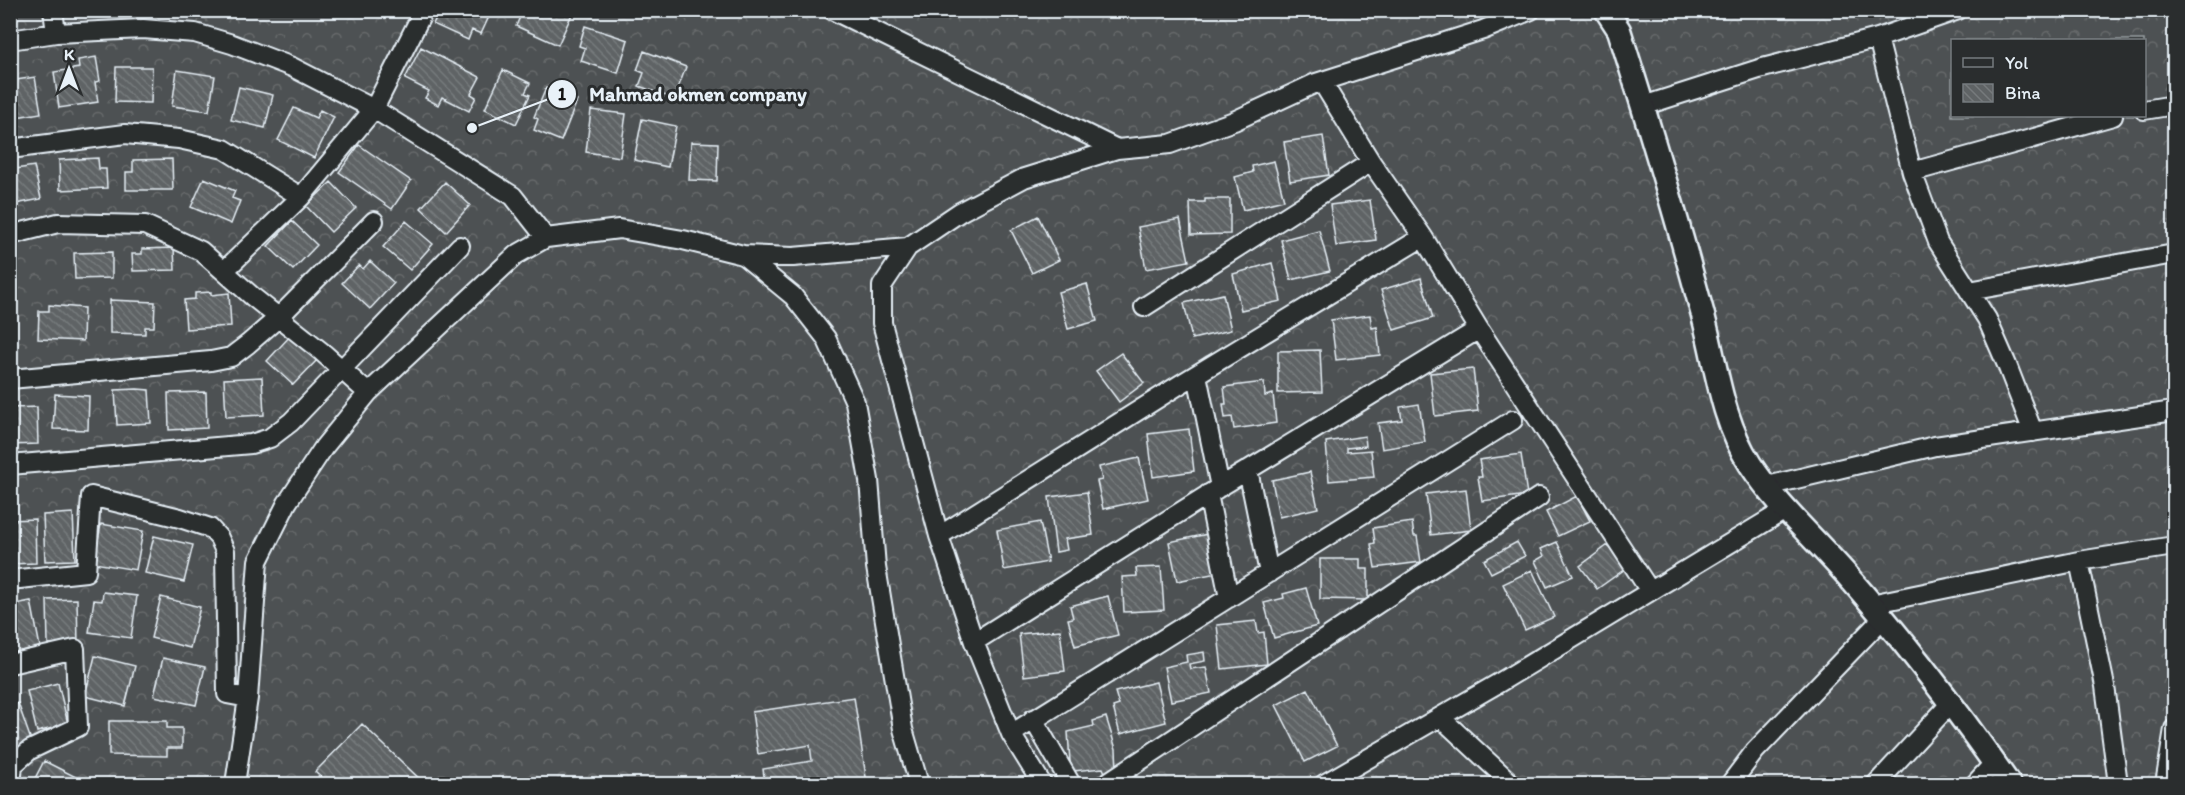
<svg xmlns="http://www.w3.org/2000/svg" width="2185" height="795" font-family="Itim,sans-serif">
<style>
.forest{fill:url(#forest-crowns);stroke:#9aa1a5;stroke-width:1.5;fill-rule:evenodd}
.building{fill:url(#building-back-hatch);stroke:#e8f1f8;stroke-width:1.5}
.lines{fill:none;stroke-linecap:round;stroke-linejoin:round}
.minor-casing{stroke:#e8f1f8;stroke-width:22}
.major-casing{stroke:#e8f1f8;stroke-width:27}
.minor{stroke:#2a2d2e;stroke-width:18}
.major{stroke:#2a2d2e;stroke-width:22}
.leader{fill:none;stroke:#e8f1f8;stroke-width:2}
.callout-dot{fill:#e8f1f8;stroke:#2a2d2e;stroke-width:2}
.mark-label{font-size:18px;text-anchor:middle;font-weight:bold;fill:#111}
.callout-label{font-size:20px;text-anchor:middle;font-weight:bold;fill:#e8f1f8;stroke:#2a2d2e;stroke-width:6;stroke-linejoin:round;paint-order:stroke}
</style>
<defs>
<pattern id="forest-crowns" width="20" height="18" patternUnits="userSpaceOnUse" patternTransform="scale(1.5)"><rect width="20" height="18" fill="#4d5152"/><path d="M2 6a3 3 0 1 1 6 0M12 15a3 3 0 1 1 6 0" fill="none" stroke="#676a6c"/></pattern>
<pattern id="building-back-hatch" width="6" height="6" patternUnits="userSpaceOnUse" patternTransform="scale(1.5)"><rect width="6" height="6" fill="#5f6365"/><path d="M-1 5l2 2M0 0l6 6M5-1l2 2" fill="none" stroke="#767a7c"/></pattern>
</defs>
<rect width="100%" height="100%" fill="#35393a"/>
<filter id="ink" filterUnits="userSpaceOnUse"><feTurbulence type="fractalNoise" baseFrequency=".0167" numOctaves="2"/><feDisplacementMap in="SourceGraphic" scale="12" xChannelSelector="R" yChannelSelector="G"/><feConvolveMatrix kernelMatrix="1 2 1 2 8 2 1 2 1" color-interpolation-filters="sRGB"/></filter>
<g filter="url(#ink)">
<path class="forest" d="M10 11H2174V784H11ZM1952 40H2144V116H1952Z"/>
<path class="building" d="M440 10H492L481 34 472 30 468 40 433 24Z
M523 10H564L572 14 558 45 516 26Z
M585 26 628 40 618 73 581 61 585 48 579 46Z
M421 47 480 77 471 94 476 97 469 111 442 97 438 105 425 98 429 91 405 79Z
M644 51 686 67 674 99 639 86 644 73 637 70Z
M96 57 100 81 95 82 98 102 59 108 54 72 79 68 78 60Z
M116 67H152L151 103 115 102Z
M177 70 215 76 209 111 172 106Z
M503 70 530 83 525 93 530 95 516 124 485 109Z
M35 77 41 113 10 118V81Z
M239 87 273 95 265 128 231 120Z
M546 88 577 101 561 141 534 130 538 119 534 117Z
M294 108 316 118 320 110 334 117 314 158 278 140Z
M591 110 626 114 620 157 586 152Z
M642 119 676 126 668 167 634 160Z
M1323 136 1329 175 1290 181 1284 142Z
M691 142 718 143 717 181 689 180Z
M359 145 411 181 392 209 339 172Z
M98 158 99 169H106L107 188 60 190 59 160Z
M172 159 173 190H126V172H133V160Z
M1274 161 1284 200 1243 210 1235 177 1253 172 1252 166Z
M34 166 41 199 10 205V170Z
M204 178 235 191 232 198 240 201 231 224 191 207Z
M331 182 356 208 331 232 306 206Z
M445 182 470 205 446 232 421 208Z
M1205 199H1230V234L1191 235 1190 202H1205Z
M1370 200 1376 240 1336 246 1330 205Z
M1038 216 1059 260 1032 273 1011 230Z
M1180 219 1189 261 1146 269 1138 227Z
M292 221 317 245 293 270 268 246Z
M406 221 433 244 410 270 383 247Z
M1319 230 1330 271 1291 280 1281 240Z
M174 248 175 270 133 271 132 254H142V249Z
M112 252V278L75 279 74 253Z
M370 261 394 283 370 309 342 283 359 265 363 269Z
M1272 263 1281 301 1241 310 1233 274Z
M1421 278 1433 318 1394 330 1381 290Z
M1087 284 1097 321 1068 329 1058 292Z
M211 292V295L229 293 231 326 186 329 184 300 195 299V293Z
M1223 294 1231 330 1192 339 1184 303Z
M110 300 155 302 154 327H145V334L110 333Z
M49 305 84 308 83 341 38 339 39 311H49Z
M1370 315 1372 328 1377 327 1380 355 1336 360 1331 320Z
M292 334 318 359 293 385 267 361Z
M1320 350 1322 392 1278 393V351Z
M1121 353 1144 383 1119 402 1096 371Z
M1473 369 1478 411 1435 416 1430 373Z
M262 377 264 415 226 417 224 379Z
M1264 382 1265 396 1273 394 1276 423 1234 429 1232 417 1225 418 1223 404H1226L1224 387Z
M137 389 149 390 151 423 117 425 115 390Z
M206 392 207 428 169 430 168 393Z
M55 394 89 396 88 430 53 429Z
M1419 404 1425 442 1382 449 1378 423 1402 420 1400 407Z
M37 407 38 444 10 445V408Z
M1189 429 1194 471 1153 477 1148 434Z
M1365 436 1366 446 1347 448V452L1371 450 1374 477 1329 481 1326 442Z
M1521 454 1527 495 1482 501 1478 477H1482L1479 460Z
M1139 458 1148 499 1103 509 1097 481 1102 480 1099 467Z
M1310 472 1318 508 1279 517 1272 480Z
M1466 489 1471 530 1431 535 1426 494Z
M1087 492 1093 535 1065 539 1067 550 1056 552 1049 497Z
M1577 496 1590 521 1558 536 1546 512Z
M73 513 75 560 45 561 43 515Z
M35 519 36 563 10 564V520Z
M1040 522 1048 562 1004 570 997 530Z
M1412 522 1414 536H1417L1421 562 1375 568 1371 544 1375 543 1373 528Z
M101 524 143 531 136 570 94 563Z
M1208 534 1217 573 1177 581 1169 542Z
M154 536 193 545 184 582 145 573Z
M1517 542 1525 556 1491 573 1484 560Z
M1557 542 1573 576 1547 587 1535 561 1544 556 1541 549Z
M1608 545 1625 569 1597 589 1580 566Z
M1320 559H1360V569H1368V600L1320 599Z
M1161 567 1164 610 1124 612 1122 577 1137 576 1136 568Z
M1532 570 1554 617 1525 630 1503 584Z
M1306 588 1317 626 1274 638 1264 603 1284 598 1283 594Z
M103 592 137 596 131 638 89 632 94 600 102 601Z
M1108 596 1118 635 1075 646 1068 619 1073 618 1070 606Z
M161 597 200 607 190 648 151 638Z
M77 599 78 644H48L47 600Z
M31 601 40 647 11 653 10 605Z
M1256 621 1258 633 1264 632 1267 664 1222 669 1217 625Z
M1060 630 1065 671 1024 676 1019 634Z
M1204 652 1205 661 1189 664 1190 669 1206 667 1211 693 1171 701 1164 667 1187 662 1186 655Z
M95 656 135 666 125 706 85 696Z
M163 658 205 667 196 705 154 696Z
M1156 682 1166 722 1120 734 1113 707 1119 705 1115 692Z
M58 683 68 724 37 732 27 691Z
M1308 689 1337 746 1305 762 1276 705Z
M854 697 867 784H765L763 769 812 761 810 745 758 754 752 712Z
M18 703 32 743 10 751V706Z
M1106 717 1116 749 1117 771 1106 775 1103 768 1073 771 1070 762 1068 732 1094 726 1093 721Z
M109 721H167V728H182V748H167V756L109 755Z
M362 724 425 784H328L315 772Z
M44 761 82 780 80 784H32Z"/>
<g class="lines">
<g class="minor-casing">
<path id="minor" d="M53 10 56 33
M832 10 1117 149
M1878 38 1912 172 1938 242 1987 319 2007 365 2033 432
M10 40 56 33 143 29 195 33 232 44 292 67 374 109 513 196 546 238
M1322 82 1371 162 1423 237
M1643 106 1759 69 1878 38 1958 10
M2144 110 2174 105
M10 149 125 134 179 139 224 149 301 197
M1912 172 2113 116
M10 235 58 223 145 225 201 251 253 297 322 352 368 393
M743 255 793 296 826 338 855 402 869 480 876 567 903 729 919 784
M224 271 301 197 374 109 424 10
M1969 291 2174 254
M1144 307 1371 162
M1197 375 1220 487
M10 379 211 361 231 357 248 344 278 318 374 221
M10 465 251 444 270 438 291 422 460 246
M1248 470 1269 573
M1767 486 1935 446 2174 411
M1208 494 1229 598
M939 536 1179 385 1423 237 1479 329 1650 591
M2079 561 2105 686 2118 784
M10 580 86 572 91 496 180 518 210 528 219 538 225 551 227 694 248 698
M1871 604 2079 561 2174 546
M974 642 1220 487 1479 329
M10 664 75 649 78 727 30 750 13 765 11 784
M1440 717 1512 784
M1033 719 1071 784
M1011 734 1513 420
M235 784 248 698 258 561 287 503 324 447 368 393 516 255 546 238 619 229 683 240 743 255 793 257 908 247
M1042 784 1011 734 974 642 939 536 882 323V286L908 247 960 212 1024 178 1117 149 1170 144 1234 121 1316 83 1483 30 1531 10
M1105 784 1539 497
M1324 784 1497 684 1785 510
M1730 784 1755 751 1883 618
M1876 784 1951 703
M1975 784 1994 763
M2165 784 2174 729"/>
</g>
<g class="major-casing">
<path id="major" d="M1606 10 1619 30C1648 122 1676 215 1701 308 1716 360 1720 418 1750 464 1776 504 1813 537 1845 573 1904 640 1958 711 2009 784"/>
</g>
<use href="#minor" class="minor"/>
<use href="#major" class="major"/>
</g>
</g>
<path class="leader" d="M472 128L562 94"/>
<g class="callout-dot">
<circle cx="472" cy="128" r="6"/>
<circle cx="562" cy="94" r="15"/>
</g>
<g class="mark-label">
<text x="562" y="100">1</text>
</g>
<g class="callout-label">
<text x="698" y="101">Mahmad okmen company</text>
</g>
<rect width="2185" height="795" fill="none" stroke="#2a2d2e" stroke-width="36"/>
<rect x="18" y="18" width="2149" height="759" fill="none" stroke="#e8f1f8" stroke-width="2" filter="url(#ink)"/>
<rect x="1951" y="39" width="195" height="78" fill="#2a2d2e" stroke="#767b7f" stroke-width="1.5"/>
<rect x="1963" y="58" width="30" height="9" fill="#2a2d2e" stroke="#767b7f" stroke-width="1.5"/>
<text x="2005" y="69" font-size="18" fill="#e8f1f8">Yol</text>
<rect x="1963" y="84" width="30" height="18" fill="url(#building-back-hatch)" stroke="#767b7f" stroke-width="1.5"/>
<text x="2005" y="99" font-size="18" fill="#e8f1f8">Bina</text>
<g transform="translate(69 69)" stroke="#2a2d2e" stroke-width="4.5" paint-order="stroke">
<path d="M0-4.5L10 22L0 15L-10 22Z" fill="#e8f1f8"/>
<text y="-9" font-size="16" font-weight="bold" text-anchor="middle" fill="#e8f1f8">K</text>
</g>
</svg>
